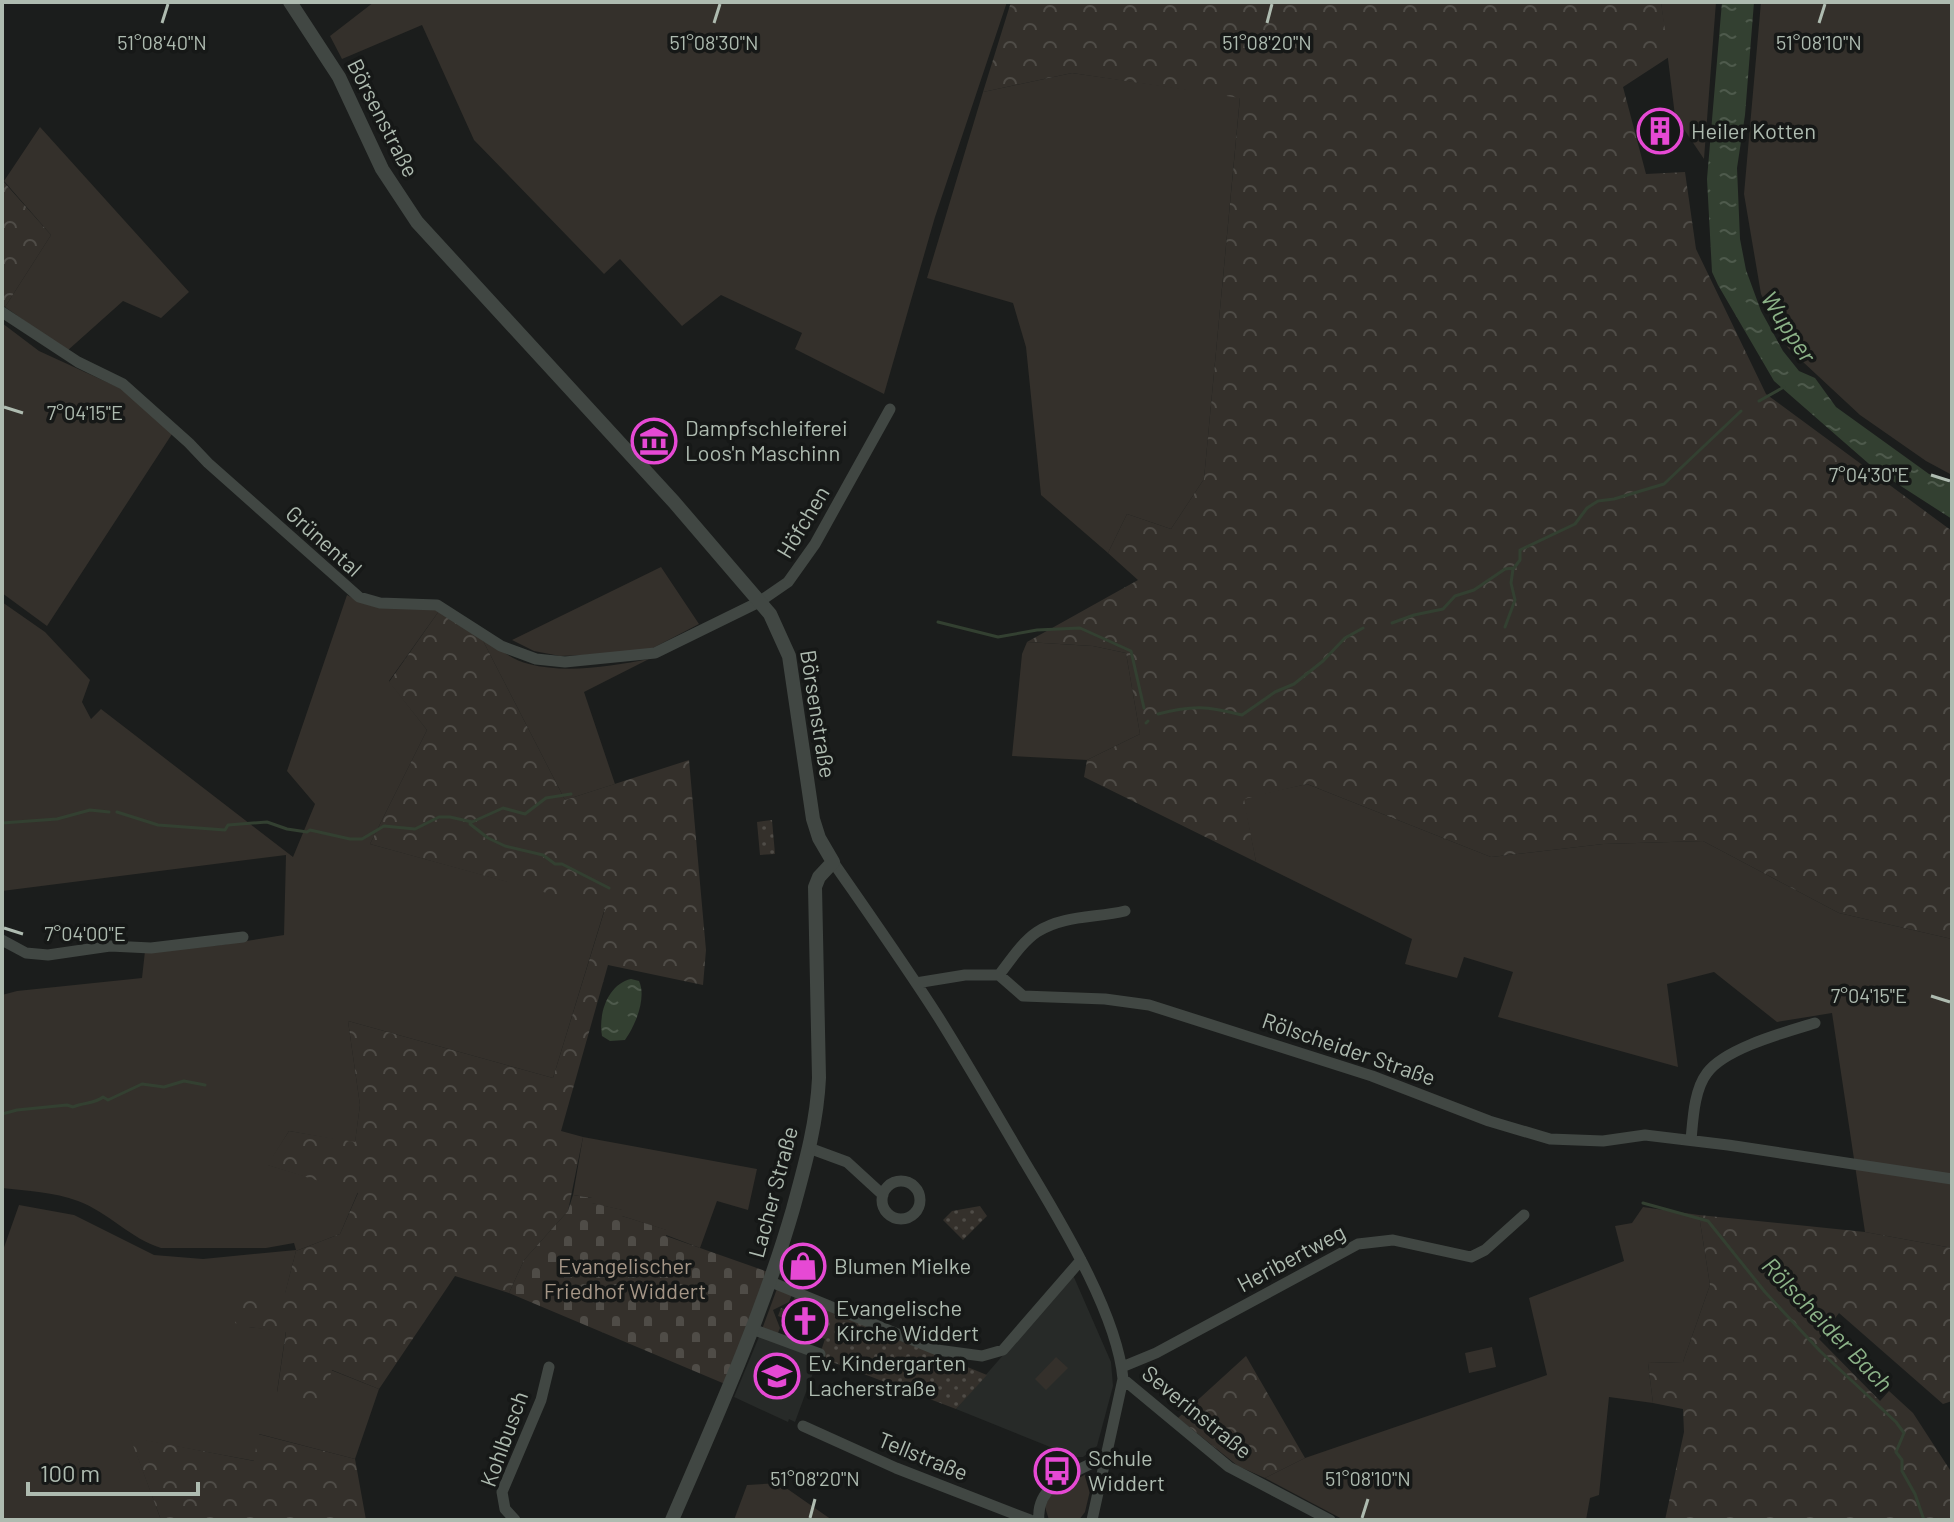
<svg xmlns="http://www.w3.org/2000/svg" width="1954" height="1522" font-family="Barlow,sans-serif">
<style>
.built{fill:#272a28}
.grass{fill:#34302b}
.forest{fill:url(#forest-crowns)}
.cemetery{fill:url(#cemetery-stones)}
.park{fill:url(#park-dots)}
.water{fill:url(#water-ripples)}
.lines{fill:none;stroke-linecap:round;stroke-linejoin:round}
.stream{stroke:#334031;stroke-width:3}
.minor{stroke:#414743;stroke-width:11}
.tertiary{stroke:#414743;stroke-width:14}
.ticks{fill:none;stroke:#aebbb0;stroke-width:3}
.labels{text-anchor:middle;stroke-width:7;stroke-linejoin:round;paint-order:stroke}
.street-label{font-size:22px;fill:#aebbb0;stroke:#161817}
.poi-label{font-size:22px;fill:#aebbb0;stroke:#161817;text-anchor:start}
.park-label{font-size:22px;fill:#a59687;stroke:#161817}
.water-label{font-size:24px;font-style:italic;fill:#8cb388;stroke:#161817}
.ticks-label{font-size:20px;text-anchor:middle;fill:#aebbb0;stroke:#161817;stroke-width:7;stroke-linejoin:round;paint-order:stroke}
</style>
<defs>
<pattern id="forest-crowns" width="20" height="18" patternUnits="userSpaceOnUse" patternTransform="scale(2)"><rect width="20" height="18" fill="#34302b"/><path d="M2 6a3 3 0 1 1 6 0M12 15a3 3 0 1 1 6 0" fill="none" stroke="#4f4c47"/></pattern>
<pattern id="cemetery-stones" width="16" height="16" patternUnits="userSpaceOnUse" patternTransform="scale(2)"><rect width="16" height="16" fill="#34302b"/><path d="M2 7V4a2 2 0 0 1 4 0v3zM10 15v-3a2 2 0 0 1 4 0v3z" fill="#4f4c47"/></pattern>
<pattern id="park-dots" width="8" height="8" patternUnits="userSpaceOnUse" patternTransform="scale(2)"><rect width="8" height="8" fill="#34302b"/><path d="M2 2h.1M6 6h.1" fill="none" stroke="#4f4c47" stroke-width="1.8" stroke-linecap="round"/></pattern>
<pattern id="water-ripples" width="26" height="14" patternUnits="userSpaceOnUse" patternTransform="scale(2)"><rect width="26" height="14" fill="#334031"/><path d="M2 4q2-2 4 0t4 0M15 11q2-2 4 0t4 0" fill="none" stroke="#4e5a4c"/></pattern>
</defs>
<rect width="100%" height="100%" fill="#1b1d1c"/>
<path class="built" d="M1073 1275 1111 1362 1113 1386 1097 1446 1083 1457H1075L956 1409Z
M761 1332 820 1354 795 1422 789 1419 788 1422 734 1397Z"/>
<path class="grass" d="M374 2H1007L935 217 884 394 795 349 802 333 721 295 682 326 620 259 604 274 474 140 422 25 342 59 330 36Z
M1661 2H1716L1704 159 1675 116Z
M1761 2H1952V475L1926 461 1860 415 1788 348 1761 294 1744 194Z
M1072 73 1240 97 1204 479 1171 529 1127 514 1108 553 1041 495 1026 347 1013 303 927 278 983 92Z
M40 127 189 292 161 318 123 301 67 351 5 307 51 235 4 181Z
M2 323 39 351 122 389 172 434 47 626 2 593Z
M661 567 699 624 651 649 611 654 560 656 534 651 512 640Z
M347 595C382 615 406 599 439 611L389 681 427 730 370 844 605 908 553 1078 348 1021 360 1105 355 1143 289 1131 268 1165 358 1192 340 1234 296 1251 285 1294 249 1327 286 1331 277 1392 331 1370 379 1389 355 1459 259 1434 255 1461 131 1438 161 1520H2V1253L19 1205 74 1215 154 1255 203 1259 296 1250 294 1243 266 1248H161C131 1239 108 1212 78 1201 54 1192 27 1191 2 1188V995L17 991 142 978 145 951 221 945 284 935 286 855 2 891V602L45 632 90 680 82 702 91 719 101 709 293 857 315 804 287 771Z
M480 635C495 646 511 660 529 664 566 674 613 666 649 659L584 692 615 784 565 800Z
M1027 642 1093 646 1126 653 1140 734 1087 760 1012 756 1022 654Z
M1307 784 1491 857 1603 844 1703 841 1839 913 1952 939V1248L1865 1232 1832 1013 1777 1022 1714 972 1667 984 1678 1067 1498 1017 1513 972 1464 957 1457 978 1405 964 1412 939 1256 862 1243 798Z
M583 1137 757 1169 748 1210 717 1201 700 1248 666 1235V1230L622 1216V1210L591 1203 592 1198 573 1195Z
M1643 1207 1699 1215 1710 1285 1683 1362 1648 1363 1653 1403 1609 1397 1599 1495 1590 1498 1586 1520H1344L1265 1478 1305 1458 1547 1375 1529 1298 1624 1261 1615 1226 1632 1223Z
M778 1286 793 1292 789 1302 773 1310 780 1328 776 1338 761 1332Z
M1492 1347 1496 1367 1469 1373 1465 1353Z
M1056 1357 1068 1368 1046 1390 1035 1379Z
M1088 1473 1092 1474 1093 1478 1085 1512 1079 1520H1049L1045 1507 1051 1493Z
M779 1483 832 1520H734L747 1485Z"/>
<path class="forest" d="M1011 2H1661L1669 57 1623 87 1646 174 1685 172 1696 249 1766 394 1952 531V939L1839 913 1703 841 1603 844 1491 857 1307 784 1244 799 1256 862 1084 777 1087 760 1140 734 1126 653 1093 646 1027 642 1138 580 1108 553 1127 514 1171 529 1204 479 1240 98 1072 73 983 92Z
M3 181 51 235 5 307 2 305Z
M439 611 480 635 565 800 689 760 706 950 703 985 608 965 561 1131 583 1137 568 1211 524 1260 509 1293 455 1276 379 1389 332 1370 321 1402 277 1393 286 1332 249 1327 235 1323 247 1290 285 1293 296 1251 340 1234 358 1193 267 1165 289 1131 355 1142 360 1105 348 1021 553 1078 605 909 370 844 427 730 389 682Z
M1699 1215 1865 1232 1952 1248V1401L1943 1404 1839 1313 1819 1339 1880 1401 1889 1391 1913 1413 1952 1473V1520H1665L1684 1432 1683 1409 1653 1403 1648 1363 1683 1362 1710 1285Z
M1246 1356 1305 1458 1265 1478 1238 1466 1178 1418Z
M258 1434 355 1459 366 1520H161L130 1437 254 1461Z"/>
<path class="cemetery" d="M573 1195 592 1198V1203L623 1210 622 1216 667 1230 666 1236 768 1272 725 1384 509 1293 524 1260 568 1211Z"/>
<path class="park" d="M772 820 775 854 760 855 757 822Z
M980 1206 987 1216 963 1240 943 1220 952 1211Z
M795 1297 987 1375 956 1409 819 1357 825 1339 815 1335 813 1338 781 1326 784 1318 778 1316 781 1308 788 1310Z"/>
<path class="water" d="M1722 2H1754L1745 115 1737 168 1740 239 1746 270 1761 311 1783 351 1799 371 1815 378 1836 407 1929 474 1952 484V519L1876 470 1774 381 1718 285 1712 272 1707 179Z
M631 979 639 981C647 998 635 1026 625 1040L610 1041 602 1036C598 1014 608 984 631 979Z"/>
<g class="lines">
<path class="stream" d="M1759 401 1784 387
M938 622 998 637 1037 630 1080 628 1131 651 1144 708
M1392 623 1414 615 1443 609 1455 596 1474 590 1505 569 1514 568 1520 560V550L1575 524 1587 508 1598 501 1614 499 1664 484 1741 411
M1505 627 1515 600 1511 583 1513 569
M1158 714C1193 705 1207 706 1242 715L1275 692 1294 684 1323 661 1345 638 1363 628
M1146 723 1148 721
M117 812 158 825 225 830 228 825 267 822 287 829 307 832 310 830 350 839H362L384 826 415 829 439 817H450L472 822 503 808 525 814 546 798 571 794
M2 823 57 819 90 810 109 812
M470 824 488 838 505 846 543 855 555 864H562L609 888
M2 1114 17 1110 67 1105 73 1107C84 1102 95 1104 103 1097L108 1100 142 1084 164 1087 184 1081 205 1085
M1643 1203 1708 1221 1765 1292 1820 1351 1896 1422 1904 1433 1896 1452 1902 1460V1471L1915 1494 1924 1520"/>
<path class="minor" d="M2 312 78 362 123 384 189 443 208 463 359 597 380 603 437 605 501 646 536 659 565 662 655 653 759 602 788 582 815 544 890 409
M833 862C869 914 905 965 939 1018 969 1066 997 1115 1026 1164 1060 1221 1117 1313 1123 1379L1092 1520
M2 940 26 953 48 955 110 946 151 948 243 937
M999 975C1010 961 1022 942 1037 932 1063 915 1096 918 1125 911
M916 983 965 975H999L1023 996 1105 999 1149 1005 1372 1076 1489 1121 1550 1139 1603 1141 1645 1135 1728 1145 1952 1179
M1691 1140C1693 1119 1694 1090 1707 1073 1725 1048 1786 1032 1815 1023
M809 1148 847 1162 883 1195
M882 1200a19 19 0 1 1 38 0a19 19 0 1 1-38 0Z
M771 1282 937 1350 982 1356 1003 1350 1081 1260
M752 1329 820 1354
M1122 1367 1156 1353 1358 1244 1393 1240 1471 1257 1485 1250 1524 1215
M1123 1379 1229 1467 1330 1520
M803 1426 896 1468 1030 1520
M515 1520 505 1509 502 1492 541 1400 549 1367
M1039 1520C1035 1483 1078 1471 1105 1457"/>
<path class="tertiary" d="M290 2 339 77 382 169 417 222 674 502 770 614 789 656 813 819 819 838 833 862 819 877 815 887 819 1078C817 1123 805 1165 793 1209 762 1316 716 1418 672 1520"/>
</g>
<path class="ticks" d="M162 23 168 4M714 23 720 4M1267 23 1272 4M1819 23 1825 4M4 407 23 413M1931 475 1950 481M4 928 23 934M1931 996 1950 1002M810 1518 815 1499M1362 1518 1368 1499"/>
<defs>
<g id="building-ring" transform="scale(2.3)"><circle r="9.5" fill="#161817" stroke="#e649d4" stroke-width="1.5"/><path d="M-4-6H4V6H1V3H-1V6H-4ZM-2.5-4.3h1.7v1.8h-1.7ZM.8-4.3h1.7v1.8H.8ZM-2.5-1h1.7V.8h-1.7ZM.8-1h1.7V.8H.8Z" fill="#e649d4"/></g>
<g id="museum-ring" transform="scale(2.3)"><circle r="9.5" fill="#161817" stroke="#e649d4" stroke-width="1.5"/><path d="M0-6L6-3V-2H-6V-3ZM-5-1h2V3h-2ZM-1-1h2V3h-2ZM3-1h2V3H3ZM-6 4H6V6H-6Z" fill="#e649d4"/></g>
<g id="shop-ring" transform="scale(2.3)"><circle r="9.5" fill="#161817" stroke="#e649d4" stroke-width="1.5"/><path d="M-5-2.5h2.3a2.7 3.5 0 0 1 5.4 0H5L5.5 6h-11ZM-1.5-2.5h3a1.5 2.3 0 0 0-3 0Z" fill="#e649d4"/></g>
<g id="church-ring" transform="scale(2.3)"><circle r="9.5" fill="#161817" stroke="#e649d4" stroke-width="1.5"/><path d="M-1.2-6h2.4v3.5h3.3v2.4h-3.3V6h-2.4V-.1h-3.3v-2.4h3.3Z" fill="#e649d4"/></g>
<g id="school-ring" transform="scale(2.3)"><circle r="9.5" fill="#161817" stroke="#e649d4" stroke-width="1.5"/><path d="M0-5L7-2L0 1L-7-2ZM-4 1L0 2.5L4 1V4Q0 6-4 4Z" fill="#e649d4"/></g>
<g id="bus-ring" transform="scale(2.3)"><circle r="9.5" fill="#161817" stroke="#e649d4" stroke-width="1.5"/><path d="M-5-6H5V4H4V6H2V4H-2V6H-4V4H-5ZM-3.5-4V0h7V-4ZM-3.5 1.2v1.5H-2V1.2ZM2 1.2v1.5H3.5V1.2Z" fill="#e649d4"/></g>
</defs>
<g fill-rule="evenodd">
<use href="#building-ring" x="1660" y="131"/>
<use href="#museum-ring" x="654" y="441"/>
<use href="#shop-ring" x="803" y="1266"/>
<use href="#church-ring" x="805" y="1321"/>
<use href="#school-ring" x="777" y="1376"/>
<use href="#bus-ring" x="1057" y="1471"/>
</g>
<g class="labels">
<g class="street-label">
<text transform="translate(383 118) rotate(63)" y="8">Börsenstraße</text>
<text transform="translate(803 522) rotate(-59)" y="8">Höfchen</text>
<text transform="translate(324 541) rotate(42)" y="8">Grünental</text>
<text transform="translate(818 714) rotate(81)" y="8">Börsenstraße</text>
<text transform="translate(1349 1049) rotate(19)" y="8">Rölscheider Straße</text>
<text transform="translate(773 1192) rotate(-75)" y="8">Lacher Straße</text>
<text transform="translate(1291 1258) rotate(-28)" y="8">Heribertweg</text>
<text transform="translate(1197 1412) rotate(39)" y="8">Severinstraße</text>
<text transform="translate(504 1439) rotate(-70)" y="8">Kohlbusch</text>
<text transform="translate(923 1456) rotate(22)" y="8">Tellstraße</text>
</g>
<g class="poi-label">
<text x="1691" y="139">Heiler Kotten</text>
<text x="685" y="436">Dampfschleiferei<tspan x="685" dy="25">Loos'n Maschinn</tspan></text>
<text x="834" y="1274">Blumen Mielke</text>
<text x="836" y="1316">Evangelische<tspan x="836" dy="25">Kirche Widdert</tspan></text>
<text x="808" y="1371">Ev. Kindergarten<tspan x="808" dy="25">Lacherstraße</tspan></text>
<text x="1088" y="1466">Schule<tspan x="1088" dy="25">Widdert</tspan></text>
</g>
<g class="park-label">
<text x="625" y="1274">Evangelischer<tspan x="625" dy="25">Friedhof Widdert</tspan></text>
</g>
<g class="water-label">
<text transform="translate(1788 327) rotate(57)" y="8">Wupper</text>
<text transform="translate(1827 1325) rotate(46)" y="8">Rölscheider Bach</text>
</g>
</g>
<g class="ticks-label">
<text x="162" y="50">51°08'40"N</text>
<text x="714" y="50">51°08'30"N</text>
<text x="1267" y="50">51°08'20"N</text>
<text x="1819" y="50">51°08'10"N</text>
<text x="85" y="420">7°04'15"E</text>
<text x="1869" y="482">7°04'30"E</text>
<text x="85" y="941">7°04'00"E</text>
<text x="1869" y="1003">7°04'15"E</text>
<text x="815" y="1486">51°08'20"N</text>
<text x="1368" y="1486">51°08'10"N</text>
</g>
<rect width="1954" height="1522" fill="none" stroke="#aebbb0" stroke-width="8"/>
<path d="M28 1482v12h170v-12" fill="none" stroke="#aebbb0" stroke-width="4"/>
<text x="40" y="1482" font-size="24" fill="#aebbb0" stroke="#161817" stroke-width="6" paint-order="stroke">100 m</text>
</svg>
